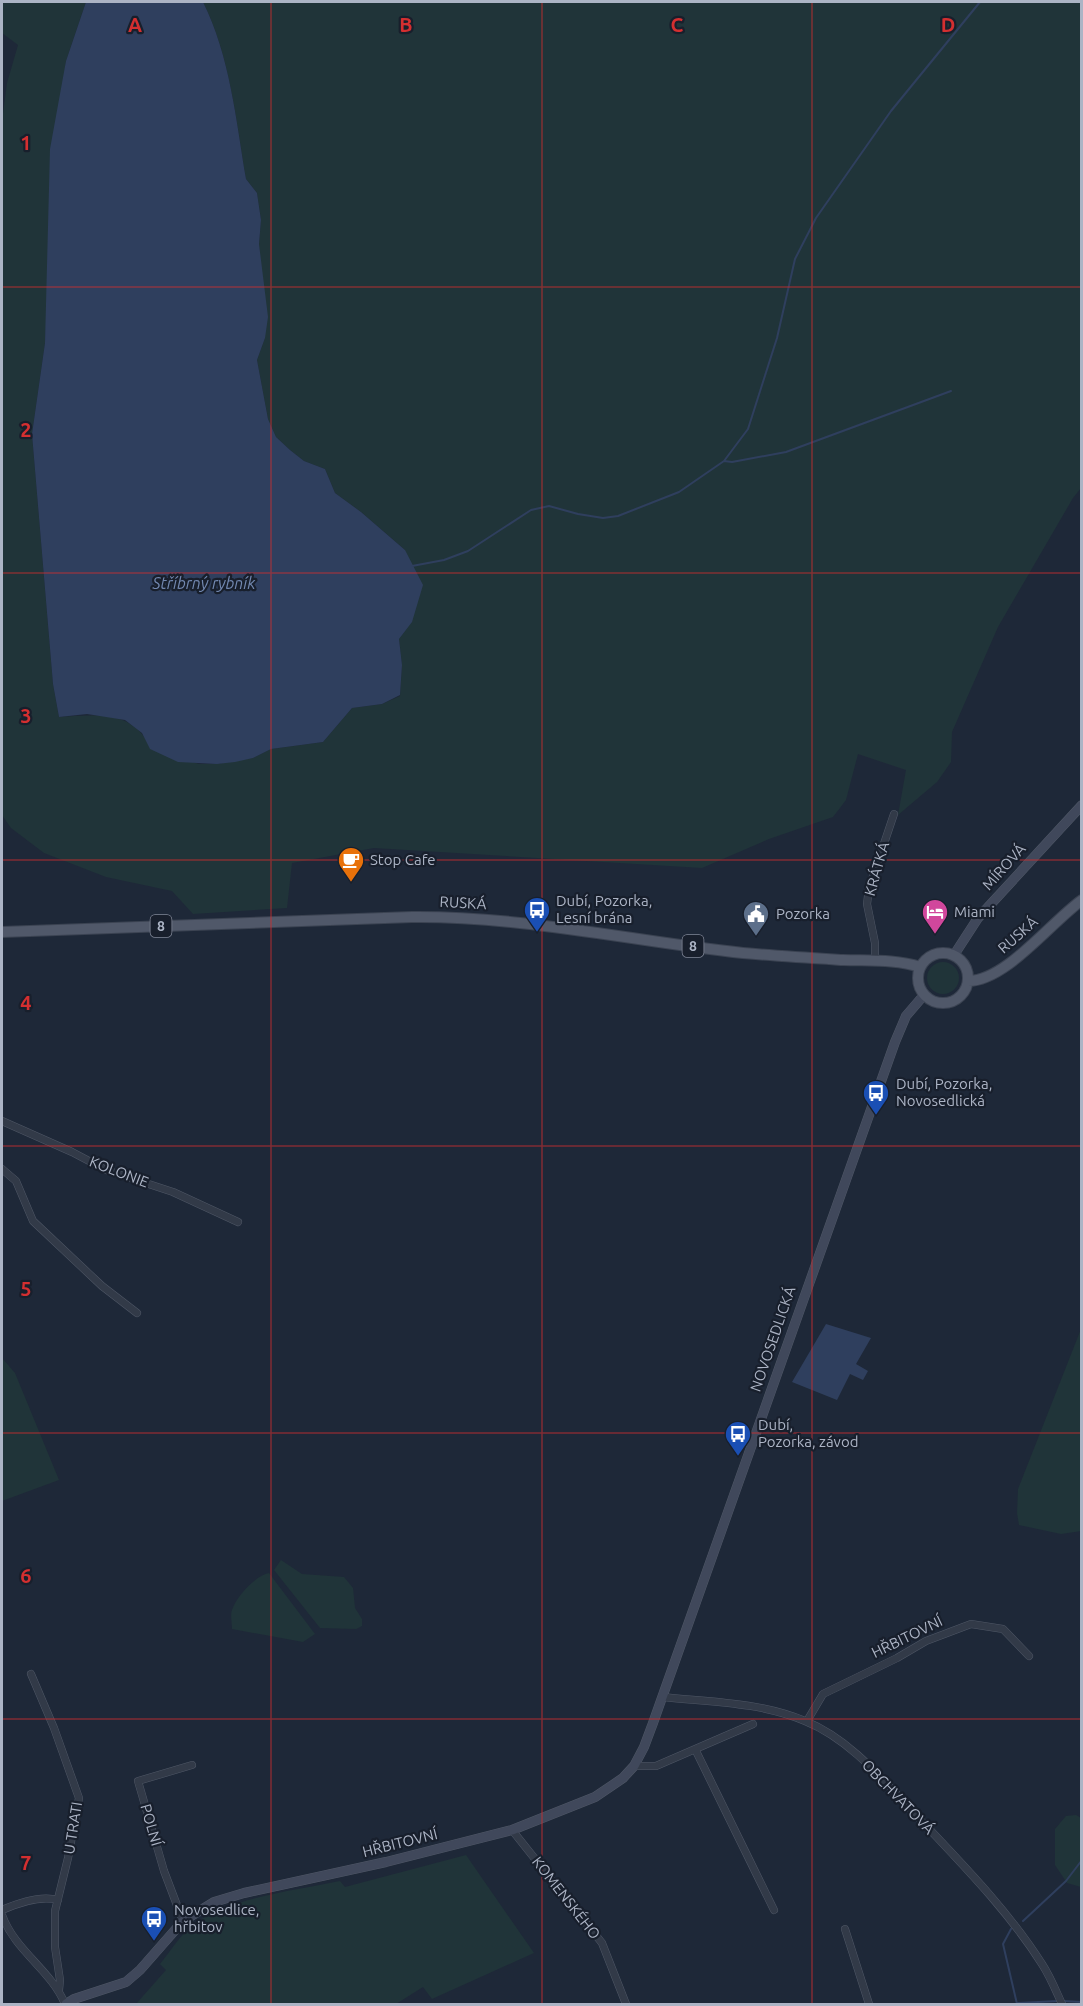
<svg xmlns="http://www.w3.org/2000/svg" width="1083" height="2006" font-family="Ubuntu,sans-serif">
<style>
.green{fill:#203439}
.water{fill:#2f3f5e}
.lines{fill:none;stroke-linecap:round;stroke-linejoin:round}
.stream{stroke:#2f3f5e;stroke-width:2}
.street-casing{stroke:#4f5766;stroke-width:8}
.secondary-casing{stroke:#4f5766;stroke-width:10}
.primary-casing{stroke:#3b4352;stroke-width:12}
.street{stroke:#323a48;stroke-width:7}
.secondary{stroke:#40485b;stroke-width:9}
.primary{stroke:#505869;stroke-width:10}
.grid{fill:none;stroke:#d42f30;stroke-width:1.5;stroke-opacity:0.55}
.labels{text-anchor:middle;stroke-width:4.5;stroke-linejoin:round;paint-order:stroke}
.shield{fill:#181f2c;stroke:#808797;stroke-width:1.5}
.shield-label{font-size:14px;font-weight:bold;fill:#acb4c5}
.poi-label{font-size:15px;fill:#acb4c5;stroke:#181f2c;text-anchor:start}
.street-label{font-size:15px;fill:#acb4c5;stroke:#181f2c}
.water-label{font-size:16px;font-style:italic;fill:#7288b0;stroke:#181f2c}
.grid-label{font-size:20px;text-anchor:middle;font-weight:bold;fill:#d42f30;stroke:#181f2c;stroke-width:4.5;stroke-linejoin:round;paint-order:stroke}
</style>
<rect width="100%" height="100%" fill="#1e2838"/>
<path class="green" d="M2 2H86L66 61 45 343 32 434 53 684 59 717C86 716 121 710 141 733 145 737 148 744 151 749L199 764H217L253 758 271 749 323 742 352 708 382 704 400 696 402 665 399 639 412 621 405 550 361 512 335 493 325 469 304 461 290 450 276 437 268 419 257 360 265 338 259 244 261 220 257 193 246 179C236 120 230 56 203 2H1081V488L1073 498 998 627 952 732 951 762 937 782 898 815 906 770 858 754 846 800 833 817 769 839 702 868 374 848 292 863 287 908 193 914 172 891 106 877 44 853 11 828 2 815V121L7 83 18 45 2 33Z
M927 978a16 16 0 1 1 32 0a16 16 0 1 1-32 0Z
M1081 1329V1531L1061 1534 1019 1525 1017 1513 1018 1489Z
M2 1358 15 1373 59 1480 2 1501Z
M281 1560 302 1574 344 1577 353 1588 355 1608 362 1619V1626L356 1629 320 1628 274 1570Z
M269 1573 315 1634 303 1642 232 1629C232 1623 230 1615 232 1610 236 1597 256 1575 269 1573Z
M1076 1815 1081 1818V1887L1067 1883 1055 1865V1829L1066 1816Z
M466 1855 534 1953 432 1999 423 1987 396 2004H136L166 1970 160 1964C170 1952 180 1935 193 1925 226 1898 298 1890 340 1881L345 1887Z"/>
<path class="water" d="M86 2H203C230 56 236 120 246 179L257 193 261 220 259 244 268 317 265 338 257 360 268 419 276 437 290 450 304 461 325 469 335 493 361 512 405 550 423 585 412 622 399 639 402 665 400 695 382 704 352 708 323 742 271 749 253 758 235 762 217 764 178 762 150 749 142 733 125 720 87 714 59 717 53 684 32 434 45 343 50 149 66 61Z
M826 1324 871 1338 856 1364 868 1371 863 1380 850 1374 837 1400 792 1382Z"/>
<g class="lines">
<path class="stream" d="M724 461 732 462 786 452 951 391
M412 566 444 560 468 551 531 510 549 506 578 514 603 518 618 516 679 492 724 461 748 429 777 338 795 259 816 218 891 111 980 2
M1023 1921 1066 1881 1082 1860
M1011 1929 1003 1944 1017 2004
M1063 2001 1082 2002
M1018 2003 1058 2001"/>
<g class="street-casing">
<path id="street" d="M875 961V943L867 904 869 888 894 814
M2 1121 72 1152 106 1170 173 1192 238 1222
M2 1169 16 1181 33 1221 102 1286 137 1313
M31 1674 54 1728 79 1798 68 1858 55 1911V1947L60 1980 59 1990
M662 1697C710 1702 760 1702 805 1721 850 1739 883 1780 916 1815 960 1862 1007 1909 1042 1964 1050 1976 1056 1991 1062 2004
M807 1721 823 1694 897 1658 926 1641 971 1624 1003 1629 1029 1656
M695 1749 774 1910
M634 1766H656L753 1724
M512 1830 602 1943 626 2004
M2 1910C18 1903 41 1895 58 1900
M2 1915C15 1951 51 1970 65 2004
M183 1921 164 1871 138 1781 192 1765
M845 1929 869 2004"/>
</g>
<g class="secondary-casing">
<path id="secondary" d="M954 955 978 918 1082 805
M66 2004 74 1999 126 1982 140 1970 183 1921 214 1902 244 1893 386 1862 512 1830 595 1797 623 1778 634 1766 644 1747 653 1723 895 1042 906 1016 924 995"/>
</g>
<g class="primary-casing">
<path id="primary" d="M2 932 412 917C524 916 632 941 743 953 776 956 810 958 843 960 868 961 896 959 920 967
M918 978a25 25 0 1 1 50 0a25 25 0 1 1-50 0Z
M968 981C1006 981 1051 922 1082 900"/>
</g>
<use href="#street" class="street"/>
<use href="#secondary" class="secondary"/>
<use href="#primary" class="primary"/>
</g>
<path class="grid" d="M271 2V2004M542 2V2004M812 2V2004M2 287H1082M2 573H1082M2 860H1082M2 1146H1082M2 1433H1082M2 1719H1082"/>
<defs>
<g id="cafe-pin" transform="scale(1.35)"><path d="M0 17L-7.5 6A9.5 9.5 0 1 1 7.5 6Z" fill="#e8710a" stroke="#181f2c"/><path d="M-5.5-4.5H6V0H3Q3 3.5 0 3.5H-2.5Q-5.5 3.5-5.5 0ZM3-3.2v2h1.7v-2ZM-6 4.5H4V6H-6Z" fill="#fff"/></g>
<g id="bus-pin" transform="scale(1.35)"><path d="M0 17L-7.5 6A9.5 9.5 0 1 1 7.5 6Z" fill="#1a4fb4" stroke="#181f2c"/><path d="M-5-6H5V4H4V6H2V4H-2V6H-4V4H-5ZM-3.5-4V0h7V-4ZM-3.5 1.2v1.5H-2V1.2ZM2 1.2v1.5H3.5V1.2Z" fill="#fff"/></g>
<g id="hotel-pin" transform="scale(1.35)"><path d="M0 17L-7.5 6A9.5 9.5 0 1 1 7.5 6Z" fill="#d1479c" stroke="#181f2c"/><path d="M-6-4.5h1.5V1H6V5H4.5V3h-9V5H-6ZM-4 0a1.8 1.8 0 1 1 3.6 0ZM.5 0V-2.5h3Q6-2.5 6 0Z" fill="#fff"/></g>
<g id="civic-pin" transform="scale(1.35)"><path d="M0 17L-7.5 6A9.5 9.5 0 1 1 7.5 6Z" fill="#5c6f8a" stroke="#181f2c"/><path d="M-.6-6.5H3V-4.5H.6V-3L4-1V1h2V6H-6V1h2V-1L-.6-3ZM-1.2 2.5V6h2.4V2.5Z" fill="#fff"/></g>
</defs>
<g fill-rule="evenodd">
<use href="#cafe-pin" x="351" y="860"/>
<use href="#bus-pin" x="537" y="910"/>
<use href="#hotel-pin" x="935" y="912"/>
<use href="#civic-pin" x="756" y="914"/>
<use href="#bus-pin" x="876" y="1093"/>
<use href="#bus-pin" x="738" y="1434"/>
<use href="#bus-pin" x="154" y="1919"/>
</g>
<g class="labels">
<g class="shield">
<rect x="150.5" y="915" width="21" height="22" rx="4.5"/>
<rect x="682.5" y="935" width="21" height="22" rx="4.5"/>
</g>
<g class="shield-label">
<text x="161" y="931">8</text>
<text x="693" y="951">8</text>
</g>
<g class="poi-label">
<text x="370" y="865">Stop Cafe</text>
<text x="556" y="906">Dubí, Pozorka,<tspan x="556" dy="17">Lesní brána</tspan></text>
<text x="954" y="917">Miami</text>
<text x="776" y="919">Pozorka</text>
<text x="896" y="1089">Dubí, Pozorka,<tspan x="896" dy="17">Novosedlická</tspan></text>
<text x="758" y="1430">Dubí,<tspan x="758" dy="17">Pozorka, závod</tspan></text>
<text x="174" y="1915">Novosedlice,<tspan x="174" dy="17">hřbitov</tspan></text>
</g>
<g class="street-label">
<text transform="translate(1004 867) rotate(-48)" y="5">MÍROVÁ</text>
<text transform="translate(877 869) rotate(-74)" y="5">KRÁTKÁ</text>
<text transform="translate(463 903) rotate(3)" y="5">RUSKÁ</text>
<text transform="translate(1018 935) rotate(-41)" y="5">RUSKÁ</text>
<text transform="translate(119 1172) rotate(21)" y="5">KOLONIE</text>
<text transform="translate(773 1339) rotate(-71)" y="5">NOVOSEDLICKÁ</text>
<text transform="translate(907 1637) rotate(-26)" y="5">HŘBITOVNÍ</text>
<text transform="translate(898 1797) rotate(46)" y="5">OBCHVATOVÁ</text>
<text transform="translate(151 1825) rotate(74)" y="5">POLNÍ</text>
<text transform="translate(73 1828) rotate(-81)" y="5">U TRATI</text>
<text transform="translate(400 1843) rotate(-14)" y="5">HŘBITOVNÍ</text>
<text transform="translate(566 1898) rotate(52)" y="5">KOMENSKÉHO</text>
</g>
<g class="water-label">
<text x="204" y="589">Stříbrný rybník</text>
</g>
</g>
<g class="grid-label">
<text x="135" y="32">A</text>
<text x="406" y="32">B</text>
<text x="677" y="32">C</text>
<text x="948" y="32">D</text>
<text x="26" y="150">1</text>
<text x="26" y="437">2</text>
<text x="26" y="723">3</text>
<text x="26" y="1010">4</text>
<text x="26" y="1296">5</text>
<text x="26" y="1583">6</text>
<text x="26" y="1870">7</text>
</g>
<rect width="1083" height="2006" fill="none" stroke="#acb4c5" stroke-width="6"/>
</svg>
